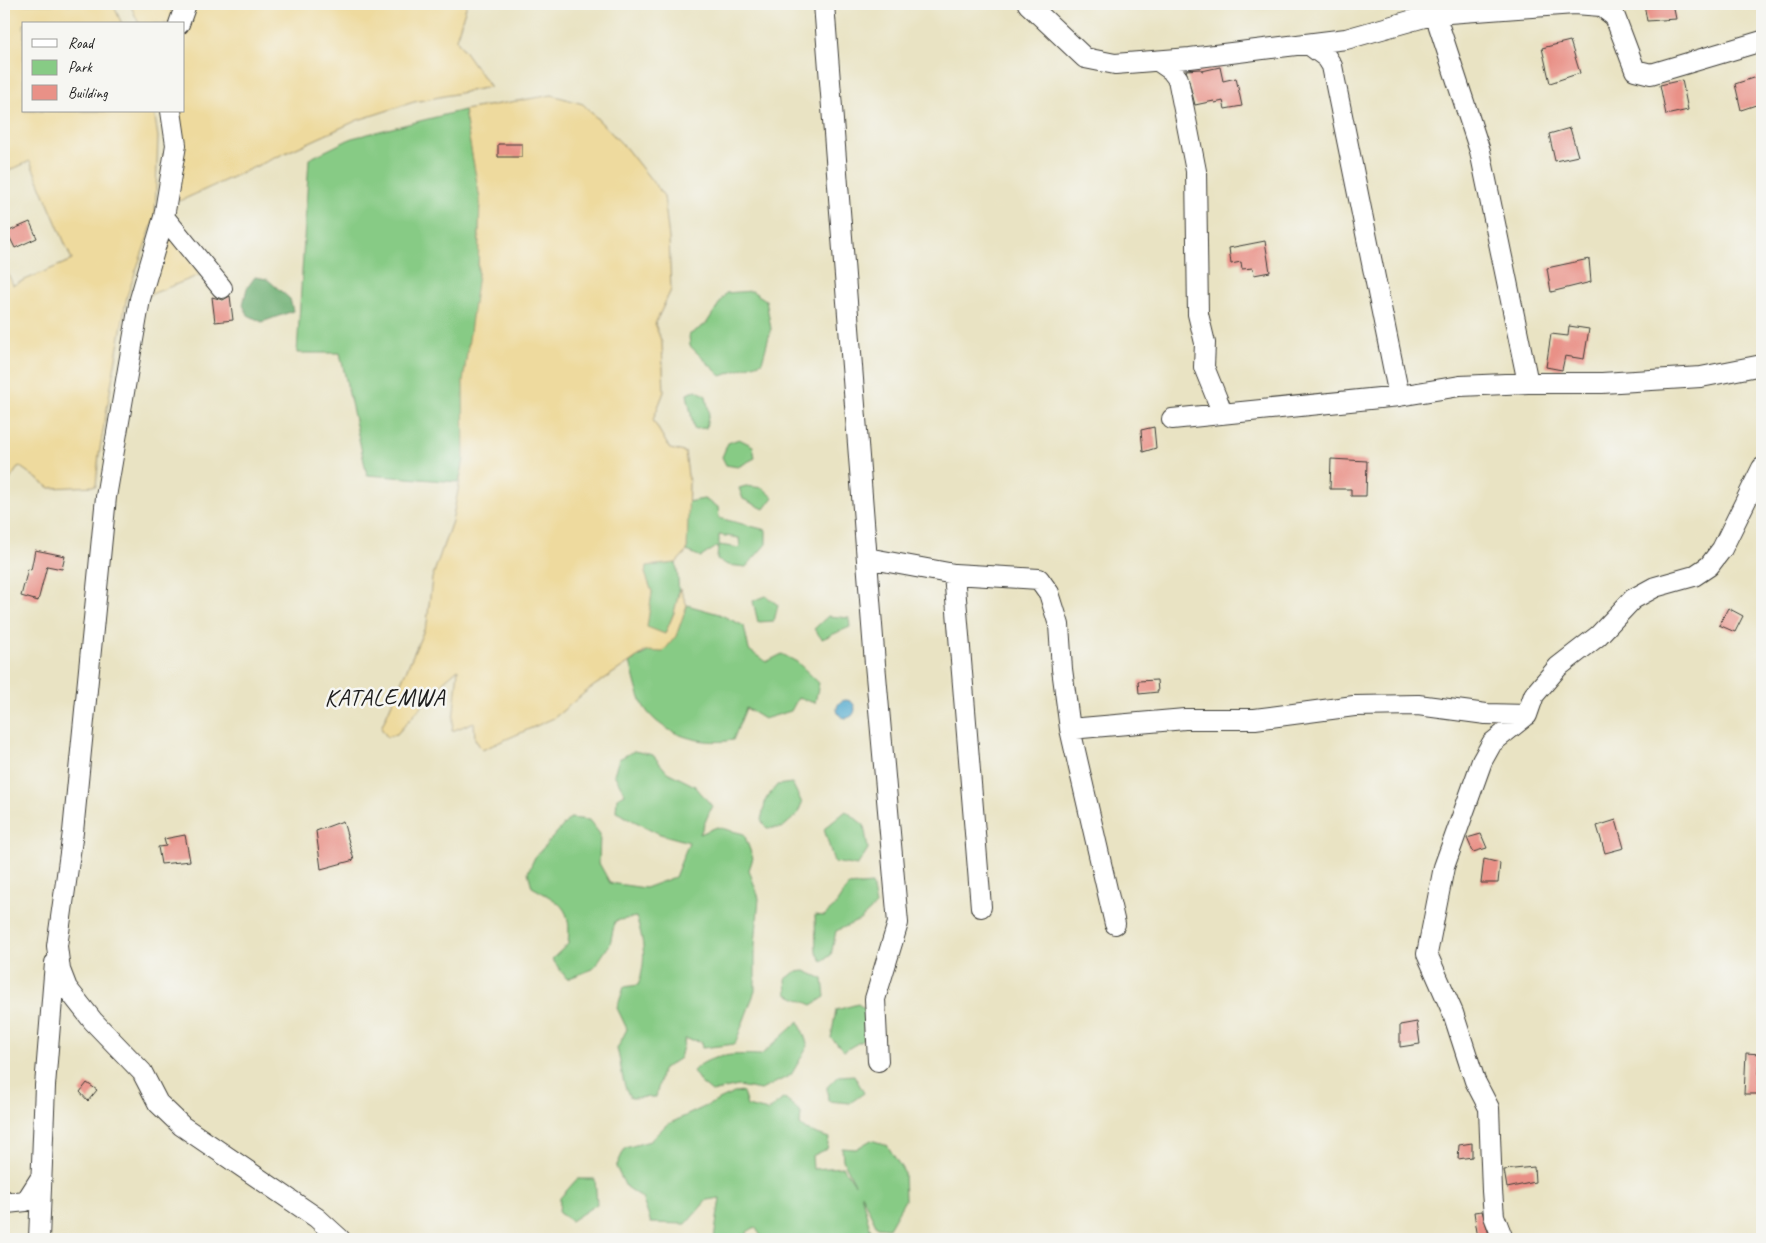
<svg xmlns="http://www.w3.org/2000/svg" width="1766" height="1243" font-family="Caveat,sans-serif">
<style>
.green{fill:#87cb85;stroke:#527450;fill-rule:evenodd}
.forest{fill:#6daf72;stroke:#446647}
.sand{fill:#eeda9e;stroke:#857b5d}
.water{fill:#50a9ce;stroke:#366275}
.building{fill:#e99187}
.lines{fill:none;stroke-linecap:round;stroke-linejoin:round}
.minor-casing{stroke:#3b3a35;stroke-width:22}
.minor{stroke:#fff;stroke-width:20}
.labels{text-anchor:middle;stroke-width:5;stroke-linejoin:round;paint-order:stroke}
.quarter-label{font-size:24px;letter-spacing:1px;fill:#1c1c1c;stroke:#f6f6f2}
</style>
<rect width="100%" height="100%" fill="#f6f6f2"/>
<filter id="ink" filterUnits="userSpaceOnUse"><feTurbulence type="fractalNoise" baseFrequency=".02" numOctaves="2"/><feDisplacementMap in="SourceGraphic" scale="10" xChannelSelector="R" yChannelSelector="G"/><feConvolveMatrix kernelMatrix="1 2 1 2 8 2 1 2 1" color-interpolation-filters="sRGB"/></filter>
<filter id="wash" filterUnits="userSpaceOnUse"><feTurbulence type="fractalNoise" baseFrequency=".0096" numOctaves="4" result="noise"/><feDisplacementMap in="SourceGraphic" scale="20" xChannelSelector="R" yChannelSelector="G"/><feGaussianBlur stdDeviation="1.12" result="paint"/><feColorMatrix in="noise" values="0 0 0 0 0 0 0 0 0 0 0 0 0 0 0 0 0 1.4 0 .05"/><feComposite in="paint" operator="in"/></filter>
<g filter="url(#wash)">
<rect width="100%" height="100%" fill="#e9e3c3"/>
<path class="green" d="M464 110 480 198 478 275 464 460 459 482 367 475 340 353H297L309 159 352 138Z
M752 291 766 300 771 329 762 362 721 376 690 346 689 335 706 324 726 293Z
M696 390 706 396 709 412 706 428 694 429 687 394Z
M739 439 753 446 755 458 738 467 726 465 722 457 728 443Z
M746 486 763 488 773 497 764 509 743 499 739 488Z
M704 499 718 507 719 518 766 530V544L746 567 728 565 717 560 718 546 701 557 687 551V502ZM719 535 739 538 740 548 719 545Z
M676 563C681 596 678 604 665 634L646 628 652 592 645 573 647 566Z
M766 596 778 605 774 621 758 622 753 601Z
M687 605 719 614 744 626 749 650 766 662 782 654 797 662 819 683 815 703 798 698 791 711 764 719 746 708 733 740C702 746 662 735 644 707 637 694 634 676 630 662L676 636Z
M828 616 849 618 850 627 822 639 814 629Z
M634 751 653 755 667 772 695 786 712 806 700 834 717 827 744 834 753 858 749 870 759 898 755 945V991L735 1044 702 1048 701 1041 685 1039 680 1058 662 1070 656 1097 631 1098C621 1085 622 1065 617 1049L627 1029 617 1008 624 987 638 985C647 962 644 940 636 917L615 921 610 944 593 969 567 979 552 959 568 944C572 907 562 904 532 887L528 872 535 857 570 818 589 820 600 834 599 863 610 883 645 888 675 877 689 842 660 834 616 812 617 798 625 794 614 774 619 759Z
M792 783 802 803 797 815 782 828H767L761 820 766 799 777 785Z
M846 811 864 825 868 849 857 866 834 862 824 829Z
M872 884 876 905 860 920 836 931 831 955 822 961 816 952 815 915 824 916 835 906 848 886Z
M805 971 823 979 825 997 812 1005 787 994 786 979 795 972Z
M858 1004 866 1010 863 1040 844 1051 831 1038 836 1010Z
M799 1021 808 1046 791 1075 761 1090 738 1086 712 1092 701 1083 693 1071C710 1053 738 1054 761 1055Z
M854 1075 864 1093 850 1103 828 1101 827 1087 838 1076Z
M743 1092 747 1106 768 1111 784 1098 801 1113 800 1125 806 1130 829 1138 827 1149 812 1156 813 1169 843 1167 855 1184 843 1160 842 1148 856 1149 871 1140 887 1145 904 1172 905 1200 889 1228 877 1227 861 1194 873 1239H763L755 1227 747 1232V1239H714L720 1198 707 1200 686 1224 651 1223 642 1198 626 1187 616 1167 625 1148 650 1141 666 1125 734 1093Z
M577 1179H595L597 1204 571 1221 559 1213 560 1198Z"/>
<path class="forest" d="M255 277 267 279 290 299 293 311 262 322 248 315 243 305 247 288Z"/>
<path class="sand" d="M4 4H113L122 24H24V111H154L158 137 155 217 127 296 99 454 96 486 50 488 19 466 4 488V264L13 285 72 260 30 161 4 173Z
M130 4H467L456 39 490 87 414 102 358 120 180 201 171 195 167 111H184V24H139Z
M552 95 583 104 625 147 664 196 669 238 671 290 655 324 662 343 664 392 653 420 670 449 685 452 689 483 687 551 676 563 647 566 645 573 652 592 647 627 665 634 674 613 680 589 687 605 676 636 663 652 646 651 588 690 554 718 482 750 475 739 474 722 452 731 458 669 443 682 397 734 387 737 381 728 427 623 432 578 452 521 464 460 463 382 478 275 480 199 464 110Z
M169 225 200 275 144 297Z"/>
<path class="water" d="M837 709a9 9 0 1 1 18 0a9 9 0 1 1-18 0Z"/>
<g id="blocks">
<path class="building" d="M1644 4H1673L1676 19 1647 21Z
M1570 41 1580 73 1550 83 1542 48Z
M1220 67 1223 81 1236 78 1242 106 1225 109 1223 101 1215 103 1214 101 1195 105 1186 70 1201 69 1202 71Z
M1762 75V103L1741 110 1735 84Z
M1682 80 1688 110 1666 115 1660 85Z
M1570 128 1578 156 1555 161 1549 134Z
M498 144H522V157H498Z
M30 222 37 238 15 248 7 232Z
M1265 241 1270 272 1254 275 1253 268 1242 269 1241 262 1231 264 1229 248Z
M1589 259 1591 282 1551 292 1547 268Z
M230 296 233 320 215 322 212 297 223 300Z
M1569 326 1589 329 1584 359 1565 356 1562 370 1546 367 1551 334 1568 336Z
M1154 427 1156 448 1143 452 1141 430Z
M1331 459 1367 461 1366 496H1351V489H1330Z
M35 550 65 556 62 569 47 566 38 601 21 596 28 569 31 570Z
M1728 608 1743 616 1735 632 1719 625Z
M1157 680 1158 692 1139 694 1138 681Z
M1616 820 1624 848 1605 853 1597 826Z
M343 821 354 860 321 869 316 831Z
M1481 834 1487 848 1473 852 1467 838Z
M185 835 190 861 161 864 158 847 166 846 164 839Z
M1484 859 1500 863 1498 883H1481Z
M1417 1022 1420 1044 1400 1047V1025Z
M1746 1053 1760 1054 1758 1094H1744Z
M87 1083 97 1090 88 1101 80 1092Z
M1472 1143V1157L1458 1159 1459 1145Z
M1534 1167 1535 1182 1507 1188 1504 1170Z
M1482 1211 1490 1238 1478 1239 1474 1212Z"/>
</g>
</g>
<g filter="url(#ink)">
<use href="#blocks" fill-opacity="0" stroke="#3b3a35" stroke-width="1"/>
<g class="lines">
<g class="minor-casing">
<path id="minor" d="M824 4 875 664 898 923 875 999 878 1061
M1028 4 1085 58 1115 64 1190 58 1346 39 1435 14 1575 4 1601 6 1615 17 1635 70 1651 74 1762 41
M1435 14 1480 151 1528 383
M179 24 186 4
M1308 44 1327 58 1332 66 1399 396
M1158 61 1171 70 1178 79 1196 171 1198 314 1205 343 1204 367 1223 414
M171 111 176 145 164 217 140 299 106 497 73 832 57 946 60 970 67 988 93 1021 142 1072 158 1103 182 1126 317 1218 340 1239
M164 217 222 288
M1172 419 1399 396 1460 386 1528 383H1602L1701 377 1762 365
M867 558 954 574 1039 579 1049 593 1059 625 1062 669 1070 729 1115 924
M954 574 981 907
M1070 729 1185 719H1255L1354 706 1418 705 1486 714 1527 715 1534 695 1558 667 1598 636 1633 599 1655 587 1694 576 1709 566 1722 549 1762 468
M4 1200 7 1203 26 1201 40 1179
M39 1239 45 1086 55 963
M1503 1239 1494 1216 1492 1191 1489 1108 1475 1081 1453 1013 1427 954 1444 867 1482 761 1492 743 1527 715"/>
</g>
<use href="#minor" class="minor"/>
</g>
</g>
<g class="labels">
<g class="quarter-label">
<text x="385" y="705">KATALEMWA</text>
</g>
</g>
<rect width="1766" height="1243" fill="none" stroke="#f6f6f2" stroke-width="20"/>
<rect x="22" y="22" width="162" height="90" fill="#f6f6f2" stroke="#9f9f9c"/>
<rect x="32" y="39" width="25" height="8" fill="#ffffff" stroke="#9f9f9c"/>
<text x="68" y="48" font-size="15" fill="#1c1c1c">Road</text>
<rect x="32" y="60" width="25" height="15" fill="#87cb85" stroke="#9f9f9c"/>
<text x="68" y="72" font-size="15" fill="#1c1c1c">Park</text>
<rect x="32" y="85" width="25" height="15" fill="#e99187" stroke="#9f9f9c"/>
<text x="68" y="98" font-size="15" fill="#1c1c1c">Building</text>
</svg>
